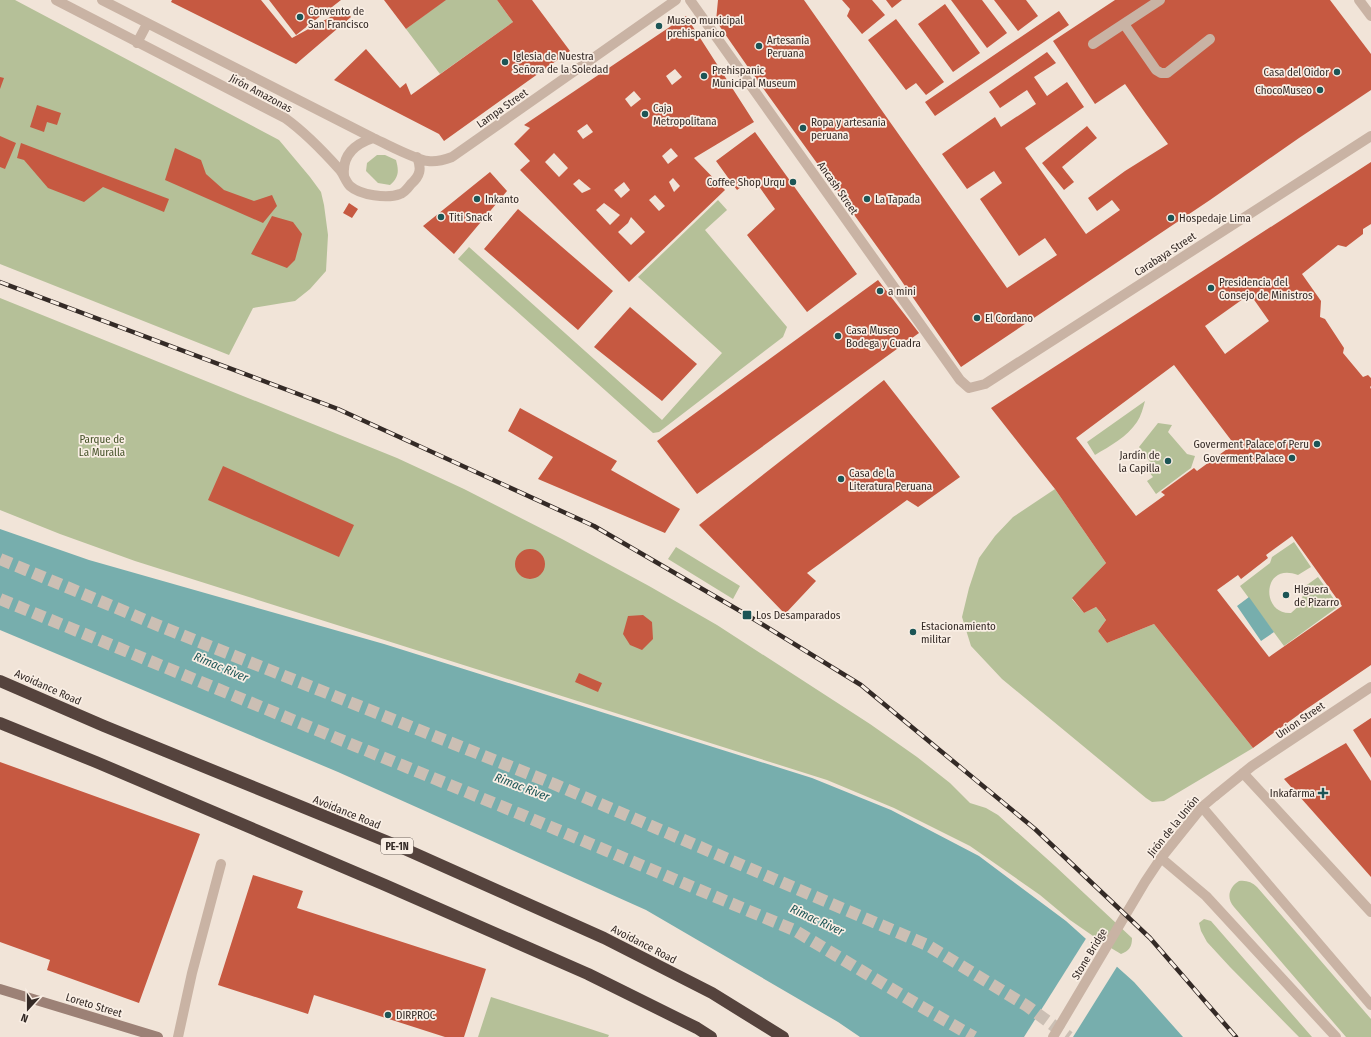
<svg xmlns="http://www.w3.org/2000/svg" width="1371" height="1037" font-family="'Fira Sans Condensed',sans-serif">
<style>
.green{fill:#b5c098}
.water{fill:#77aead}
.pier{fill:#f1e4d8}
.building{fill:#c65941;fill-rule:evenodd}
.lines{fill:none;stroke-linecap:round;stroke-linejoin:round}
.highway-tunnel{stroke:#cbbfb4;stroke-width:12;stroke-dasharray:12 6;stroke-linecap:butt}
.lane{stroke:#c9b3a4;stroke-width:10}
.street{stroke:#c9b3a4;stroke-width:10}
.secondary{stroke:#9c8176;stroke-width:10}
.highway{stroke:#55433d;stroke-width:12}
.rail-casing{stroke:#342a26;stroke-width:4.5}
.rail{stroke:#f9eee4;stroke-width:3;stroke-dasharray:9;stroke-linecap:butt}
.poi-dot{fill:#1c5556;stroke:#f9eee4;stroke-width:1.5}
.labels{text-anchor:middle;stroke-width:3.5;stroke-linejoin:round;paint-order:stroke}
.shield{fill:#f9eee4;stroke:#6f655f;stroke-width:1}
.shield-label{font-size:10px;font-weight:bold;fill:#342a26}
.poi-label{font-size:11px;fill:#342a26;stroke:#f9eee4;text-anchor:start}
.street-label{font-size:11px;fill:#342a26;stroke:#f9eee4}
.park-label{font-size:11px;fill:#46532a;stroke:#f9eee4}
.water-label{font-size:12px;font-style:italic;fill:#1c5556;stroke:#f9eee4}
</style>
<rect width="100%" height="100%" fill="#f1e4d8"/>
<path class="green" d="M0 0H15L279 140 310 177 321 192 324 205 328 235 326 271 310 289 295 301 253 308 229 355 0 264Z
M445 0H497L513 22 440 74 406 29Z
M377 155H385L396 160C399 171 399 177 390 185L378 183 366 171 367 163Z
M718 200 727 210 705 230 787 327 783 337 659 432 653 433 458 259 469 247 662 420 722 353 638 277Z
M0 298 397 458 464 489 562 539 649 586 717 625 870 724 917 757 950 783 970 803 986 808 998 815 1055 866 1132 938C1132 947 1129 951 1121 954L1106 945 1070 920 1040 895 970 846 894 808 827 780 135 561 60 534 0 510Z
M1145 401C1143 408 1141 416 1137 422 1127 437 1110 446 1095 455L1087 442Z
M1158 423 1172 425 1168 432 1187 454 1195 456 1191 468 1156 494 1147 481 1153 477 1149 472 1153 466 1139 447Z
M1055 489 1106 563 1072 599 1084 613 1096 607 1106 620 1098 631 1107 643 1154 624 1253 748 1164 801 1152 802 1146 798 1002 679 971 646 962 617 969 588 979 558 995 536 1013 517Z
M1294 542 1311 567 1298 575C1262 561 1260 615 1291 613 1301 605 1303 599 1304 587L1318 577 1339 606 1284 646 1240 586 1270 563 1272 557Z
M676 547 740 586 733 599 668 559Z
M1239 881C1246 880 1252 882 1257 887L1371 1019V1037H1346L1234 907C1226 898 1229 887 1239 881Z
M1204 919 1211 921 1312 1037H1299L1230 967 1207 942 1201 931 1199 923Z
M491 997 609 1035 608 1037H478Z"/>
<path class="water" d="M0 529 89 560 384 644 812 778 891 810 979 856 1066 921 1134 982 1183 1037H860L838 1022 646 910 338 772 0 630Z
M1249 597 1274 632 1261 641 1237 606Z"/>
<path class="pier" d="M1087 937 1118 965 1073 1037H1024Z"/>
<path class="building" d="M172 0H261L292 38 345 9 351 17 296 64 171 2Z
M269 0H341L296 35Z
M384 0H446L406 29Z
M497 0H532L570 51 444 141 439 134 334 80 366 49 400 88 406 83 411 95 513 22Z
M718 0H804L1007 288 1057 255 1045 238 1019 256 980 199 1002 183 994 171 967 189 942 154 995 117 1001 127 1036 104 1027 90 1000 108 989 92 1047 52 1056 63 1034 77 1047 96 1067 82 1084 107 1025 148 1086 234 1120 210 1112 200 1097 211 1088 198 1125 171 1168 144 1146 114 1125 84 1095 104 1053 41 1115 0H1330L1371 54V90L1299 138 1210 200 961 367 896 273 750 70 716 21Z
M842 0H872L885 15 862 34 847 16 850 9Z
M886 0H902L892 8Z
M951 0H982L1007 33 987 48Z
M994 0H1026L1038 16 1018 31Z
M945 4 980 53 953 72 918 24Z
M1059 11 1069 25 935 116 925 102Z
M686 16 754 122 694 158 725 190 629 282 520 170 530 161 514 144 530 128 524 125ZM675 69 682 77 672 85 666 76ZM634 91 641 99 631 107 625 99ZM587 124 593 132 583 139 577 131ZM671 148 678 156 668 164 662 156ZM554 153 568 168 559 177 545 162ZM673 178 680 186 674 192 669 182ZM579 179 591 189 582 193 573 184ZM624 182 630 190 621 198 614 190ZM655 195 665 206 659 211 649 200ZM604 203 620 215 610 225 596 210ZM631 217 645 232 631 245 618 232 628 223Z
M896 19 944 82 926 95 916 83 906 90 868 40Z
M0 77 4 78 0 89Z
M37 105 61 113 57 125 47 122 44 132 30 127Z
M1087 126 1097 138 1062 167 1074 182 1064 190 1042 163Z
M755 132 857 274 807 312 747 235 775 209 753 178 737 190 716 161Z
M0 136 16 143 5 169 0 167Z
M21 143 169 199 164 212 103 187 84 202 48 188 24 160 17 158Z
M175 148 201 160 206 174 224 190 254 201 272 195 277 206 263 223 165 180Z
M1371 162V224L1363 229V234L1346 247 1338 245 1302 274 1321 301 1320 317 1325 319 1344 348 1343 353 1363 377 1368 375 1371 378V386L1370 387 1371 389V665L1305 710 1253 748 1154 624 1107 643 1098 631 1106 620 1101 613 1096 607 1084 613 1072 598 1106 563 1055 489 991 408ZM1250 294 1269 321 1225 354 1205 326ZM1174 365 1234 444 1197 471 1194 468 1161 492 1165 495 1136 516 1076 438ZM1292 536 1342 606 1269 657 1217 590 1238 575 1241 579 1268 558 1266 555Z
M490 172 507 191 454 254 423 226Z
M349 203 358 209 352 218 343 213Z
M518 209 613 291 578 330 484 249Z
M272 216 293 222 302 234 295 260 287 268 251 254Z
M878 280 919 333 697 494 657 441Z
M630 307 697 364 662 401 594 347Z
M884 380 960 477 918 507 907 500 807 573 816 581 785 614 699 525Z
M520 408 617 461 611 470 680 509 665 533 538 479 553 457 508 431Z
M223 466 354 525 339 557 208 500Z
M515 564a15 15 0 1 1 30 0a15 15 0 1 1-30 0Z
M643 615 652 622 653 639 642 650 630 645 623 634 628 616Z
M579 673 602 683 598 692 575 682Z
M1371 718V758L1353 730Z
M1346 743 1371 781V877L1284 779Z
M0 762 200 834 139 1003 47 970 50 960 0 942Z
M253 875 303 891 297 908 486 969 464 1037H445L314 995 308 1014 218 985Z"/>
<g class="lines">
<path class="highway-tunnel" d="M0 559 157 625 554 784 927 945 1027 1006 1069 1037
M0 599 520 814 794 930 915 1003 974 1037"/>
<path class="lane" d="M1124 24 1156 70 1161 73H1167L1210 39
M1093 44 1160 0
M1161 858 1202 807 1215 796
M178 1037 192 973 221 864"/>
<path class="street" d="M56 0 285 118C306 133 323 151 340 170 344 175 346 182 350 186 360 195 387 199 400 194 404 193 408 188 411 184 420 176 422 169 417 157
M102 0 373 138C387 144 414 159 428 161 436 162 444 160 452 157L676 0
M690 0 960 380 969 388 985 384 1371 136
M1359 0 1371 16
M137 43 147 24
M344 175C342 155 355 144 373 138
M1243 773 1371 912
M1215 796 1252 766 1371 687
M1202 807 1371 1005
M1053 1037 1145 882 1161 858 1206 896 1336 1037"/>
<path class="secondary" d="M0 989 158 1037"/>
<path class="highway" d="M0 681 104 726 398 846 604 938 712 993 783 1037
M0 723 96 762 385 885 588 974 697 1028 711 1037"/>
<g class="rail-casing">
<path id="rail" d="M0 282 338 409 594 526 747 615 861 685 1035 829 1150 938 1236 1037"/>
</g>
<use href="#rail" class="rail"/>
</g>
<g class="poi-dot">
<circle cx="300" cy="17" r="4"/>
<circle cx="659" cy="26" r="4"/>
<circle cx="759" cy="46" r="4"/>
<circle cx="505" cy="62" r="4"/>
<circle cx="1337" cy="72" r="4"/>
<circle cx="704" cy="76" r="4"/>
<circle cx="1320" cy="90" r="4"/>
<circle cx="645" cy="114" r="4"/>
<circle cx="803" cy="128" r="4"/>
<circle cx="793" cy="182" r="4"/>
<circle cx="477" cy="199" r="4"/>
<circle cx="867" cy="199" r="4"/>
<circle cx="441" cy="217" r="4"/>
<circle cx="1171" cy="218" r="4"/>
<circle cx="1211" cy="288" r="4"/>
<circle cx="880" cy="291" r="4"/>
<circle cx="977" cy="318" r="4"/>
<circle cx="838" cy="336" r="4"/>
<circle cx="1317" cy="444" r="4"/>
<circle cx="1292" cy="458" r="4"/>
<circle cx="1168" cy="461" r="4"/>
<circle cx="841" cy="479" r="4"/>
<circle cx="1286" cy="595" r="4"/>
<rect x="742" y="610" width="10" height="10" rx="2"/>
<circle cx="913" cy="632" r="4"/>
<path d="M1321 787h4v4h4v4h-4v4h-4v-4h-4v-4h4z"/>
<circle cx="388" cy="1015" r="4"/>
</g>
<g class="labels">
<rect class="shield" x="381" y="838" width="32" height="16" rx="3"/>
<g class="shield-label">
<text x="397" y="850">PE-1N</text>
</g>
<g class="poi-label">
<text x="308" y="15">Convento de<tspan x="308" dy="13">San Francisco</tspan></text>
<text x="667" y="24">Museo municipal<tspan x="667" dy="13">prehispanico</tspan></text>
<text x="767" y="44">Artesania<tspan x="767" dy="13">Peruana</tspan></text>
<text x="513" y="60">Iglesia de Nuestra<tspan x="513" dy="13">Señora de la Soledad</tspan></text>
<text x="712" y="74">Prehispanic<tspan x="712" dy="13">Municipal Museum</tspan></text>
<text x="1329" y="76" text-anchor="end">Casa del Oidor</text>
<text x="1312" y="94" text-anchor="end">ChocoMuseo</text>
<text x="653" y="112">Caja<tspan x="653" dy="13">Metropolitana</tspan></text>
<text x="811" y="126">Ropa y artesania<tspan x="811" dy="13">peruana</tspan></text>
<text x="785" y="186" text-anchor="end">Coffee Shop Urqu</text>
<text x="485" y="203">Inkanto</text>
<text x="875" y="203">La Tapada</text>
<text x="449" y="221">Titi Snack</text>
<text x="1179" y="222">Hospedaje Lima</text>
<text x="1219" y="286">Presidencia del<tspan x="1219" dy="13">Consejo de Ministros</tspan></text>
<text x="888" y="295">a mini</text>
<text x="985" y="322">El Cordano</text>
<text x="846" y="334">Casa Museo<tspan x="846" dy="13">Bodega y Cuadra</tspan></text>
<text x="1309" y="448" text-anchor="end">Goverment Palace of Peru</text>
<text x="1160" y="459" text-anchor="end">Jardín de<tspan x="1160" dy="13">la Capilla</tspan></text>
<text x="1284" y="462" text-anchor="end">Goverment Palace</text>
<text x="849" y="477">Casa de la<tspan x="849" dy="13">Literatura Peruana</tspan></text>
<text x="1294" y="593">HIguera<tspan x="1294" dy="13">de Pizarro</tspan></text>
<text x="756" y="619">Los Desamparados</text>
<text x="921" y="630">Estacionamiento<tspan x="921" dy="13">militar</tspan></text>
<text x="1315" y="797" text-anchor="end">Inkafarma</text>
<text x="396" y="1019">DIRPROC</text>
</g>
<g class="street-label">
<text transform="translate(261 93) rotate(28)" y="4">Jirón Amazonas</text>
<text transform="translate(502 108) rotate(-35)" y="4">Lampa Street</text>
<text transform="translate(838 188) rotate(55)" y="4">Ancash Street</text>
<text transform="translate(1165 254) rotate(-33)" y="4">Carabaya Street</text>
<text transform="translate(48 687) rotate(24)" y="4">Avoidance Road</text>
<text transform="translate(1300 720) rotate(-34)" y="4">Union Street</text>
<text transform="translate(347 812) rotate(22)" y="4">Avoidance Road</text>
<text transform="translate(1173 826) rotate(-51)" y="4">Jirón de la Unión</text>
<text transform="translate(644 944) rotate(27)" y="4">Avoidance Road</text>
<text transform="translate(1089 954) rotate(-59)" y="4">Stone Bridge</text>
<text transform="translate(94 1005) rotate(17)" y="4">Loreto Street</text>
</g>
<g class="park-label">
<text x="102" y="443">Parque de<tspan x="102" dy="13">La Muralla</tspan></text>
</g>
<g class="water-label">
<text transform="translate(221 667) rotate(23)" y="4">Rimac River</text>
<text transform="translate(522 787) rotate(21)" y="4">Rimac River</text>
<text transform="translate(817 920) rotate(25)" y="4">Rimac River</text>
</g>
</g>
<g transform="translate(28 1009) rotate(201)" stroke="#f9eee4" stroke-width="3" paint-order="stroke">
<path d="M0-3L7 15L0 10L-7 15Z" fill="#342a26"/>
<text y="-6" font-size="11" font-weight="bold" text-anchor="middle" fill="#342a26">N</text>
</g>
</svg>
